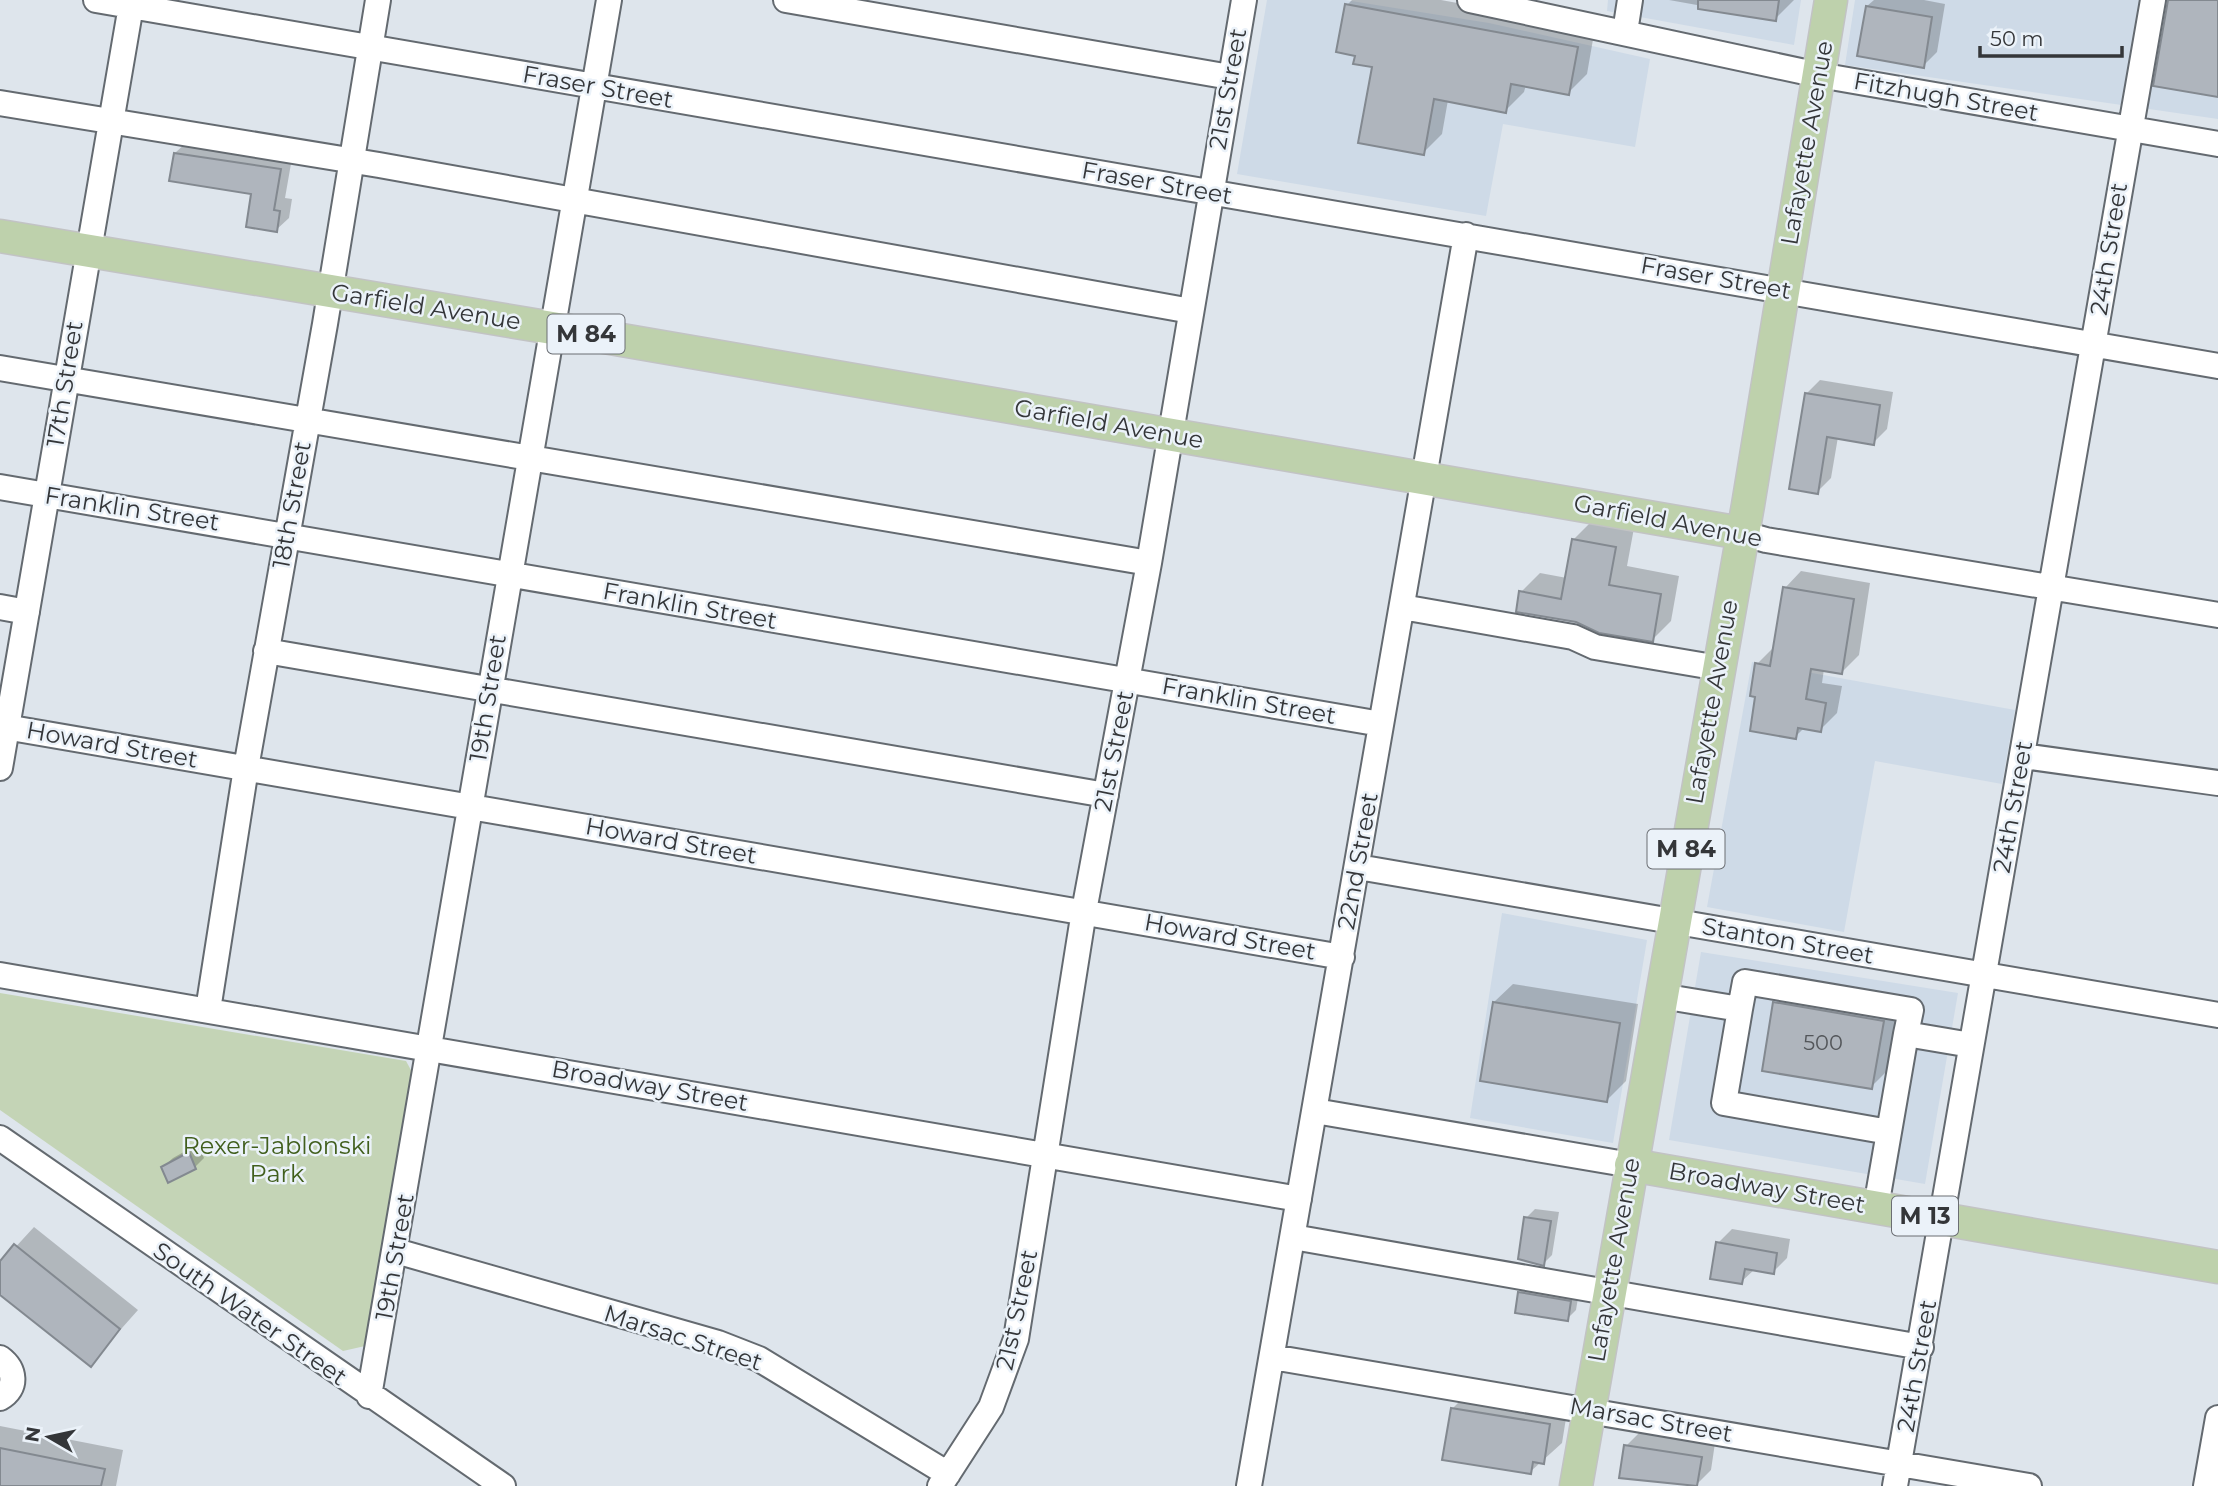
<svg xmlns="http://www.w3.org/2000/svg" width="2218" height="1486" font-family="Montserrat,sans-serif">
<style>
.built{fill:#cedae7}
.green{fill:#c4d4b6}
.shadow{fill:#0003}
.building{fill:#afb5bd;stroke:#838990;stroke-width:2}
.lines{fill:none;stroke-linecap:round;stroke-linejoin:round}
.minor-casing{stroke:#646a70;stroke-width:28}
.major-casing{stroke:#c2c3c4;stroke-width:35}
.minor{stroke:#fff;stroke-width:24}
.major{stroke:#bed1ac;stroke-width:32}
.labels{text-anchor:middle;stroke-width:5;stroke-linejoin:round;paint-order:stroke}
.number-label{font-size:21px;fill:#53565a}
.shield{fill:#ebf2f9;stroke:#6b6e73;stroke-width:2}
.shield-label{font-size:23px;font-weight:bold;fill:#343639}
.street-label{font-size:24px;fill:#343639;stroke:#ebf2f9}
.park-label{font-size:24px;fill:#415f1d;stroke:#ebf2f9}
</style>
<rect width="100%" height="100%" fill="#dee5ec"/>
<path class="built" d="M1267 0H1345L1489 23 1650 59 1635 147 1503 124 1486 216 1237 174Z
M1608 0H1801L1794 45 1607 11Z
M1855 0H2218V119L1845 65Z
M1752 662 2015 710 2002 784 1875 761 1844 932 1707 907Z
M1502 913 1647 940 1613 1143 1470 1118Z
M1701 952 1958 993 1925 1184 1669 1140Z"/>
<path class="green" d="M0 993 406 1061 412 1072 365 1346 343 1351 0 1110Z"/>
<path class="shadow" d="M1352 0H1441L1595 28 1587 74 1568 93 1526 85 1524 92 1505 111 1448 100 1442 134 1423 153 1374 66 1357 54 1347 5Z
M1669 0H1794L1775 19Z
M1874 0H1924L1945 4 1937 52 1923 66 1867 6Z
M188 141 292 158 285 198 292 199 289 218 276 230 253 192 175 153Z
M1820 380 1893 392 1887 429 1873 443 1838 437 1831 478 1817 492 1806 394Z
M1592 521 1634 528 1627 566 1679 576 1671 621 1652 640 1521 592 1540 573 1567 578 1573 540Z
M1801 571 1870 583 1859 655 1842 672 1824 669 1822 683 1842 686 1837 713 1820 730 1804 728 1795 737 1757 695V664L1774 647 1785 588Z
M1513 984 1638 1004 1626 1081 1607 1100 1494 1002Z
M1794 984 1902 1002 1890 1068 1871 1087 1775 1003Z
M198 1144 204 1158 195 1167H163L173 1158Z
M1535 1209 1559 1212 1552 1255 1543 1264 1526 1218Z
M34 1227 138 1310 90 1364 0 1292V1264Z
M1732 1229 1790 1239 1787 1258 1773 1272 1755 1269 1741 1282 1718 1243Z
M1529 1283 1579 1292 1576 1310 1567 1319 1520 1292Z
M1471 1390 1568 1406 1562 1443 1530 1472 1452 1409Z
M0 1426 123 1450 116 1486H0Z
M1640 1432 1715 1443 1711 1470 1697 1484 1626 1446Z"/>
<path class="building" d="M1698 0H1779L1776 21 1698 9Z
M2168 0H2218V97L2153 86Z
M1345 4 1578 47 1569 95 1511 84 1506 113 1434 99 1424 155 1358 143 1372 67 1353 64 1355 56 1336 52Z
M1866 6 1932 17 1924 68 1857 56Z
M174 153 281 169 274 210 280 211 277 232 246 227 251 194 169 181Z
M1805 393 1880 405 1874 445 1827 437 1818 494 1789 489Z
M1572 539 1616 547 1609 585 1661 594 1653 642 1599 633 1576 622 1516 612 1519 591 1561 599Z
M1783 587 1854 599 1842 674 1811 669 1806 699 1826 703 1821 732 1798 728 1796 739 1750 731 1755 697 1750 696 1755 663 1770 666Z
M1493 1002 1620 1023 1607 1102 1480 1081Z
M1773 1002 1884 1021 1872 1089 1762 1071Z
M189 1152 196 1169 168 1183 161 1167Z
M1524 1217 1551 1221 1544 1266 1518 1259Z
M1716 1242 1777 1253 1774 1274 1745 1269 1742 1284 1710 1279Z
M14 1244 120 1329 91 1367 0 1295V1261Z
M1518 1292 1571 1301 1568 1321 1515 1313Z
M1451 1408 1550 1424 1544 1464 1533 1462 1531 1474 1442 1460Z
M1624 1445 1702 1457 1697 1486 1619 1478Z
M0 1448 105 1469 101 1486H0Z"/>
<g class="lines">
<g class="minor-casing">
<path id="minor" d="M96 0 2218 366
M786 0 1230 77
M1470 0 1819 75 2218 144
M1625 32 1630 0
M0 103 379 165 1191 311
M0 368 1149 563
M0 487 1381 724
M1741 533 1766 540 2218 615
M0 607 27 612
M1402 607 1573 637 1595 647 1719 668
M266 651 1106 795
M0 726 1342 957
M2023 756 2218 783
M0 768 132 0
M1358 867 2218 1015
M0 975 1299 1199
M1661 996 1740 1009 1724 1103 1889 1132
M1740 1009 1745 982 1911 1010 1906 1034
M208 1010 246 768 325 324 378 0
M1315 1111 1631 1165
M0 1138 503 1486
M1876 1207 1906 1034 1971 1045
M1293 1237 1921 1347
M396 1251 718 1343 759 1359 948 1474
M1272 1357 2029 1486
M0 1358C15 1369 18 1388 0 1398
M369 1396 609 0
M940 1486 991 1407 1016 1339 1084 911 1149 563 1244 0
M1249 1486 1466 235
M1895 1486 2153 0
M2206 1486 2218 1418"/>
</g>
<g class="major-casing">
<path id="major" d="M0 236 552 328 1741 533
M1631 1165 2218 1267
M1576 1486 1748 505 1831 0"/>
</g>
<use href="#minor" class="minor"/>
<use href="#major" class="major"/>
</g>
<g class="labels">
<g class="number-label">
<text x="1823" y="1050">500</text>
</g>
<g class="shield">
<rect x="547.5" y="314.5" width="77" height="39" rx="5"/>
<rect x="1647.5" y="829.5" width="77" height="39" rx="5"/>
<rect x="1892" y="1196.5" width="66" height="39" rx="5"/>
</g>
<g class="shield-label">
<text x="586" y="342">M 84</text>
<text x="1686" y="857">M 84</text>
<text x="1925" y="1224">M 13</text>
</g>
<g class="street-label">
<text transform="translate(598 87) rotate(10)" y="8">Fraser Street</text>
<text transform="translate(1228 89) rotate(-80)" y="8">21st Street</text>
<text transform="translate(1946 97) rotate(10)" y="8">Fitzhugh Street</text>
<text transform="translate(1807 143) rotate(-80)" y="8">Lafayette Avenue</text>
<text transform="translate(1157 183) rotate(10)" y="8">Fraser Street</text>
<text transform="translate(2109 249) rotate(-81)" y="8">24th Street</text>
<text transform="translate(1716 278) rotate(10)" y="8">Fraser Street</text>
<text transform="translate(426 307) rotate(9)" y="8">Garfield Avenue</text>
<text transform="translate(65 384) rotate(-81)" y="8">17th Street</text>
<text transform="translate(1109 424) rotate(10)" y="8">Garfield Avenue</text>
<text transform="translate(292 505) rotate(-80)" y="8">18th Street</text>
<text transform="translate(132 509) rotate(9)" y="8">Franklin Street</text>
<text transform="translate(1668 521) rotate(11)" y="8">Garfield Avenue</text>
<text transform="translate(690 606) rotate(10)" y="8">Franklin Street</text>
<text transform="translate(488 698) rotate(-81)" y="8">19th Street</text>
<text transform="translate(1249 701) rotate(10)" y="8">Franklin Street</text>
<text transform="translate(1712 702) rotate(-80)" y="8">Lafayette Avenue</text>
<text transform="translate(112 745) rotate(10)" y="8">Howard Street</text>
<text transform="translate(1114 751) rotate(-79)" y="8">21st Street</text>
<text transform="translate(2013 807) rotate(-80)" y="8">24th Street</text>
<text transform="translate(671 841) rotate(10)" y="8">Howard Street</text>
<text transform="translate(1358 861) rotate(-80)" y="8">22nd Street</text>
<text transform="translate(1230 937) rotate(10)" y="8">Howard Street</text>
<text transform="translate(1788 941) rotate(10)" y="8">Stanton Street</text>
<text transform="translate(650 1086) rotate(10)" y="8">Broadway Street</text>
<text transform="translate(1767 1188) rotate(10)" y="8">Broadway Street</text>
<text transform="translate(395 1257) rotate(-80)" y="8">19th Street</text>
<text transform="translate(1614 1260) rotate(-80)" y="8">Lafayette Avenue</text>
<text transform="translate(1017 1310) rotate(-78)" y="8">21st Street</text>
<text transform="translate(250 1314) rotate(35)" y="8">South Water Street</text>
<text transform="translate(683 1338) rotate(18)" y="8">Marsac Street</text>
<text transform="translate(1917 1366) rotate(-80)" y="8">24th Street</text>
<text transform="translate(1651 1420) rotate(10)" y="8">Marsac Street</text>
</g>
<g class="park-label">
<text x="277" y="1154">Rexer-Jablonski<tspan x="277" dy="28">Park</tspan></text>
</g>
</g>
<g transform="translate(49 1437) rotate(279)" stroke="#ebf2f9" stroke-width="5" paint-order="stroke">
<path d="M0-5L12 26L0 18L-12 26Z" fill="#343639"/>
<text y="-10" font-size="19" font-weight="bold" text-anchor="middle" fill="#343639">N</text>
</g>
<path d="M1980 46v10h142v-10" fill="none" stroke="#343639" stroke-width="3.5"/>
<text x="1990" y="46" font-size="21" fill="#343639" stroke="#ebf2f9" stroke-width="5" paint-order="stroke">50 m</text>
</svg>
